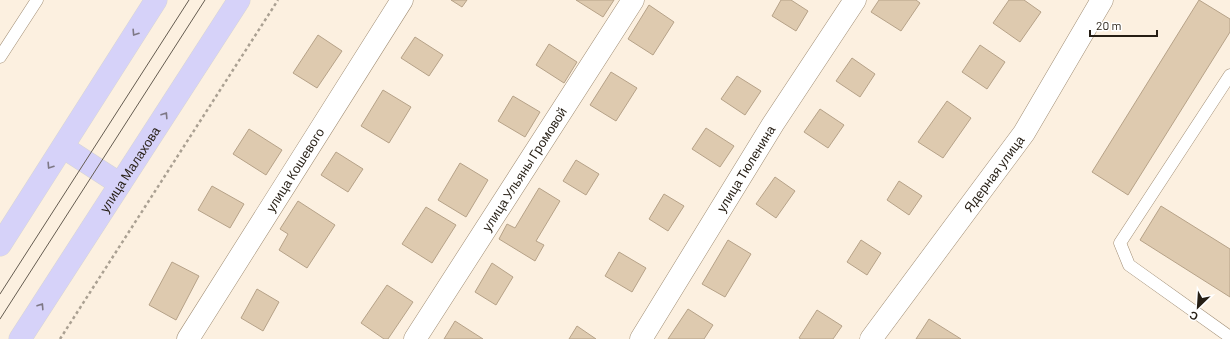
<svg xmlns="http://www.w3.org/2000/svg" width="1230" height="339" font-family="Barlow,sans-serif">
<style>
.building{fill:#decaaf;stroke:#b6a288}
.lines{fill:none;stroke-linecap:round;stroke-linejoin:round}
.lane-casing{stroke:#a08d74;stroke-width:13}
.street-casing{stroke:#a08d74;stroke-width:23}
.primary-casing{stroke:#d8d6d5;stroke-width:23}
.path{stroke:#aaa092;stroke-width:2.5;stroke-dasharray:3 3;stroke-linecap:butt}
.lane{stroke:#fff;stroke-width:12}
.street{stroke:#fff;stroke-width:22}
.primary{stroke:#d6d2f9;stroke-width:22}
.tram{stroke:#655c50;stroke-width:1}
.oneway{stroke:#7e7886}
.labels{text-anchor:middle;stroke-width:3.5;stroke-linejoin:round;paint-order:stroke}
.street-label{font-size:13px;fill:#261e14;stroke:#fff}
</style>
<rect width="100%" height="100%" fill="#fcf0e0"/>
<path class="building" d="M451 0H467L462 7Z
M576 0H614L603 17Z
M781 0H791L808 11 796 31 772 16Z
M879 0H916L920 3 901 31 871 12Z
M1009 0H1024L1041 12 1020 42 993 23Z
M1199 0 1230 19V32L1128 195 1092 172Z
M649 5 674 22 653 55 628 39Z
M318 35 342 51 317 88 293 73Z
M415 37 443 55 429 76 401 58Z
M549 44 577 62 564 83 536 65Z
M980 45 1005 62 987 89 962 72Z
M852 58 875 74 860 97 836 81Z
M611 72 637 88 616 121 590 105Z
M737 76 761 91 745 115 721 99Z
M383 90 411 107 389 143 361 126Z
M513 96 540 112 525 137 498 121Z
M947 101 971 118 943 158 918 142Z
M820 109 844 125 828 148 804 132Z
M706 128 734 146 720 167 692 149Z
M249 129 282 150 266 175 233 154Z
M336 152 363 169 348 192 321 175Z
M576 160 599 174 586 195 563 181Z
M460 163 488 180 466 217 438 200Z
M775 177 795 191 776 218 756 204Z
M899 181 922 196 909 215 887 200Z
M212 186 244 204 230 228 198 210Z
M539 188 560 201 536 241 544 245 535 261 499 239 507 224 515 228Z
M664 194 684 206 668 231 649 219Z
M298 201 335 225 307 268 279 250 288 234 280 229Z
M1161 206 1230 249V297L1140 240Z
M426 207 456 225 432 263 402 244Z
M728 240 751 254 725 297 702 284Z
M861 240 881 253 867 275 847 262Z
M619 252 646 268 632 292 605 276Z
M172 262 199 276 176 320 149 305Z
M492 263 513 277 496 305 475 292Z
M387 285 413 302 388 339H384L361 323Z
M257 289 279 302 263 331 241 318Z
M688 309 713 325 704 339H668Z
M817 310 842 326 833 339H801L799 338Z
M929 319 961 339H916Z
M455 321 483 339H444Z
M577 326 596 339H569Z"/>
<g class="lines">
<g class="lane-casing">
<path id="lane" d="M0 57 37 0
M1230 75 1120 243 1129 265 1230 337"/>
</g>
<g class="street-casing">
<g id="street">
<path id="s1" d="M188 339 402 0"/>
<path id="s2" d="M415 339 633 0"/>
<path id="s3" d="M641 339 773 124 855 0"/>
<path id="s4" d="M871 339 1024 133 1102 0"/>
</g>
</g>
<g class="primary-casing">
<g id="primary">
<path d="M63 147 120 184"/>
<path d="M0 245 156 0"/>
<path id="s5" d="M20 339 239 0"/>
</g>
</g>
<path class="path" d="M60 339 278 0"/>
<use href="#lane" class="lane"/>
<use href="#street" class="street"/>
<use href="#primary" class="primary"/>
<path class="tram" d="M0 294 189 0
M0 319 205 0"/>
</g>
<defs><path id="oneway-chevron" d="M-2-3.5L2.5 0L-2 3.5" fill="none" stroke-width="1.6" stroke-linecap="round" stroke-linejoin="round"/></defs>
<g class="oneway">
<use href="#oneway-chevron" transform="translate(135 33) rotate(123)"/>
<use href="#oneway-chevron" transform="translate(165 115) rotate(-57)"/>
<use href="#oneway-chevron" transform="translate(50 166) rotate(123)"/>
<use href="#oneway-chevron" transform="translate(41 306) rotate(-57)"/>
</g>
<g class="labels">
<g class="street-label">
<text dy="5" stroke="none"><textPath href="#s3" startOffset="200">улица Тюленина</textPath></text>
<text dy="5" stroke="none"><textPath href="#s5" startOffset="202">улица Малахова</textPath></text>
<text dy="5" stroke="none"><textPath href="#s1" startOffset="200">улица Кошевого</textPath></text>
<text dy="5" stroke="none"><textPath href="#s2" startOffset="202">улица Ульяны Громовой</textPath></text>
<text dy="5" stroke="none"><textPath href="#s4" startOffset="206">Ядерная улица</textPath></text>
</g>
</g>
<g transform="translate(1198 307) rotate(205)" stroke="#ffffff" stroke-width="3" paint-order="stroke">
<path d="M0-3L7 15L0 10L-7 15Z" fill="#261e14"/>
<text y="-6" font-size="11" font-weight="bold" text-anchor="middle" fill="#261e14">С</text>
</g>
<path d="M1090 30v6h67v-6" fill="none" stroke="#261e14" stroke-width="2"/>
<text x="1096" y="30" font-size="12" fill="#261e14" stroke="#ffffff" stroke-width="3" paint-order="stroke">20 m</text>
</svg>
